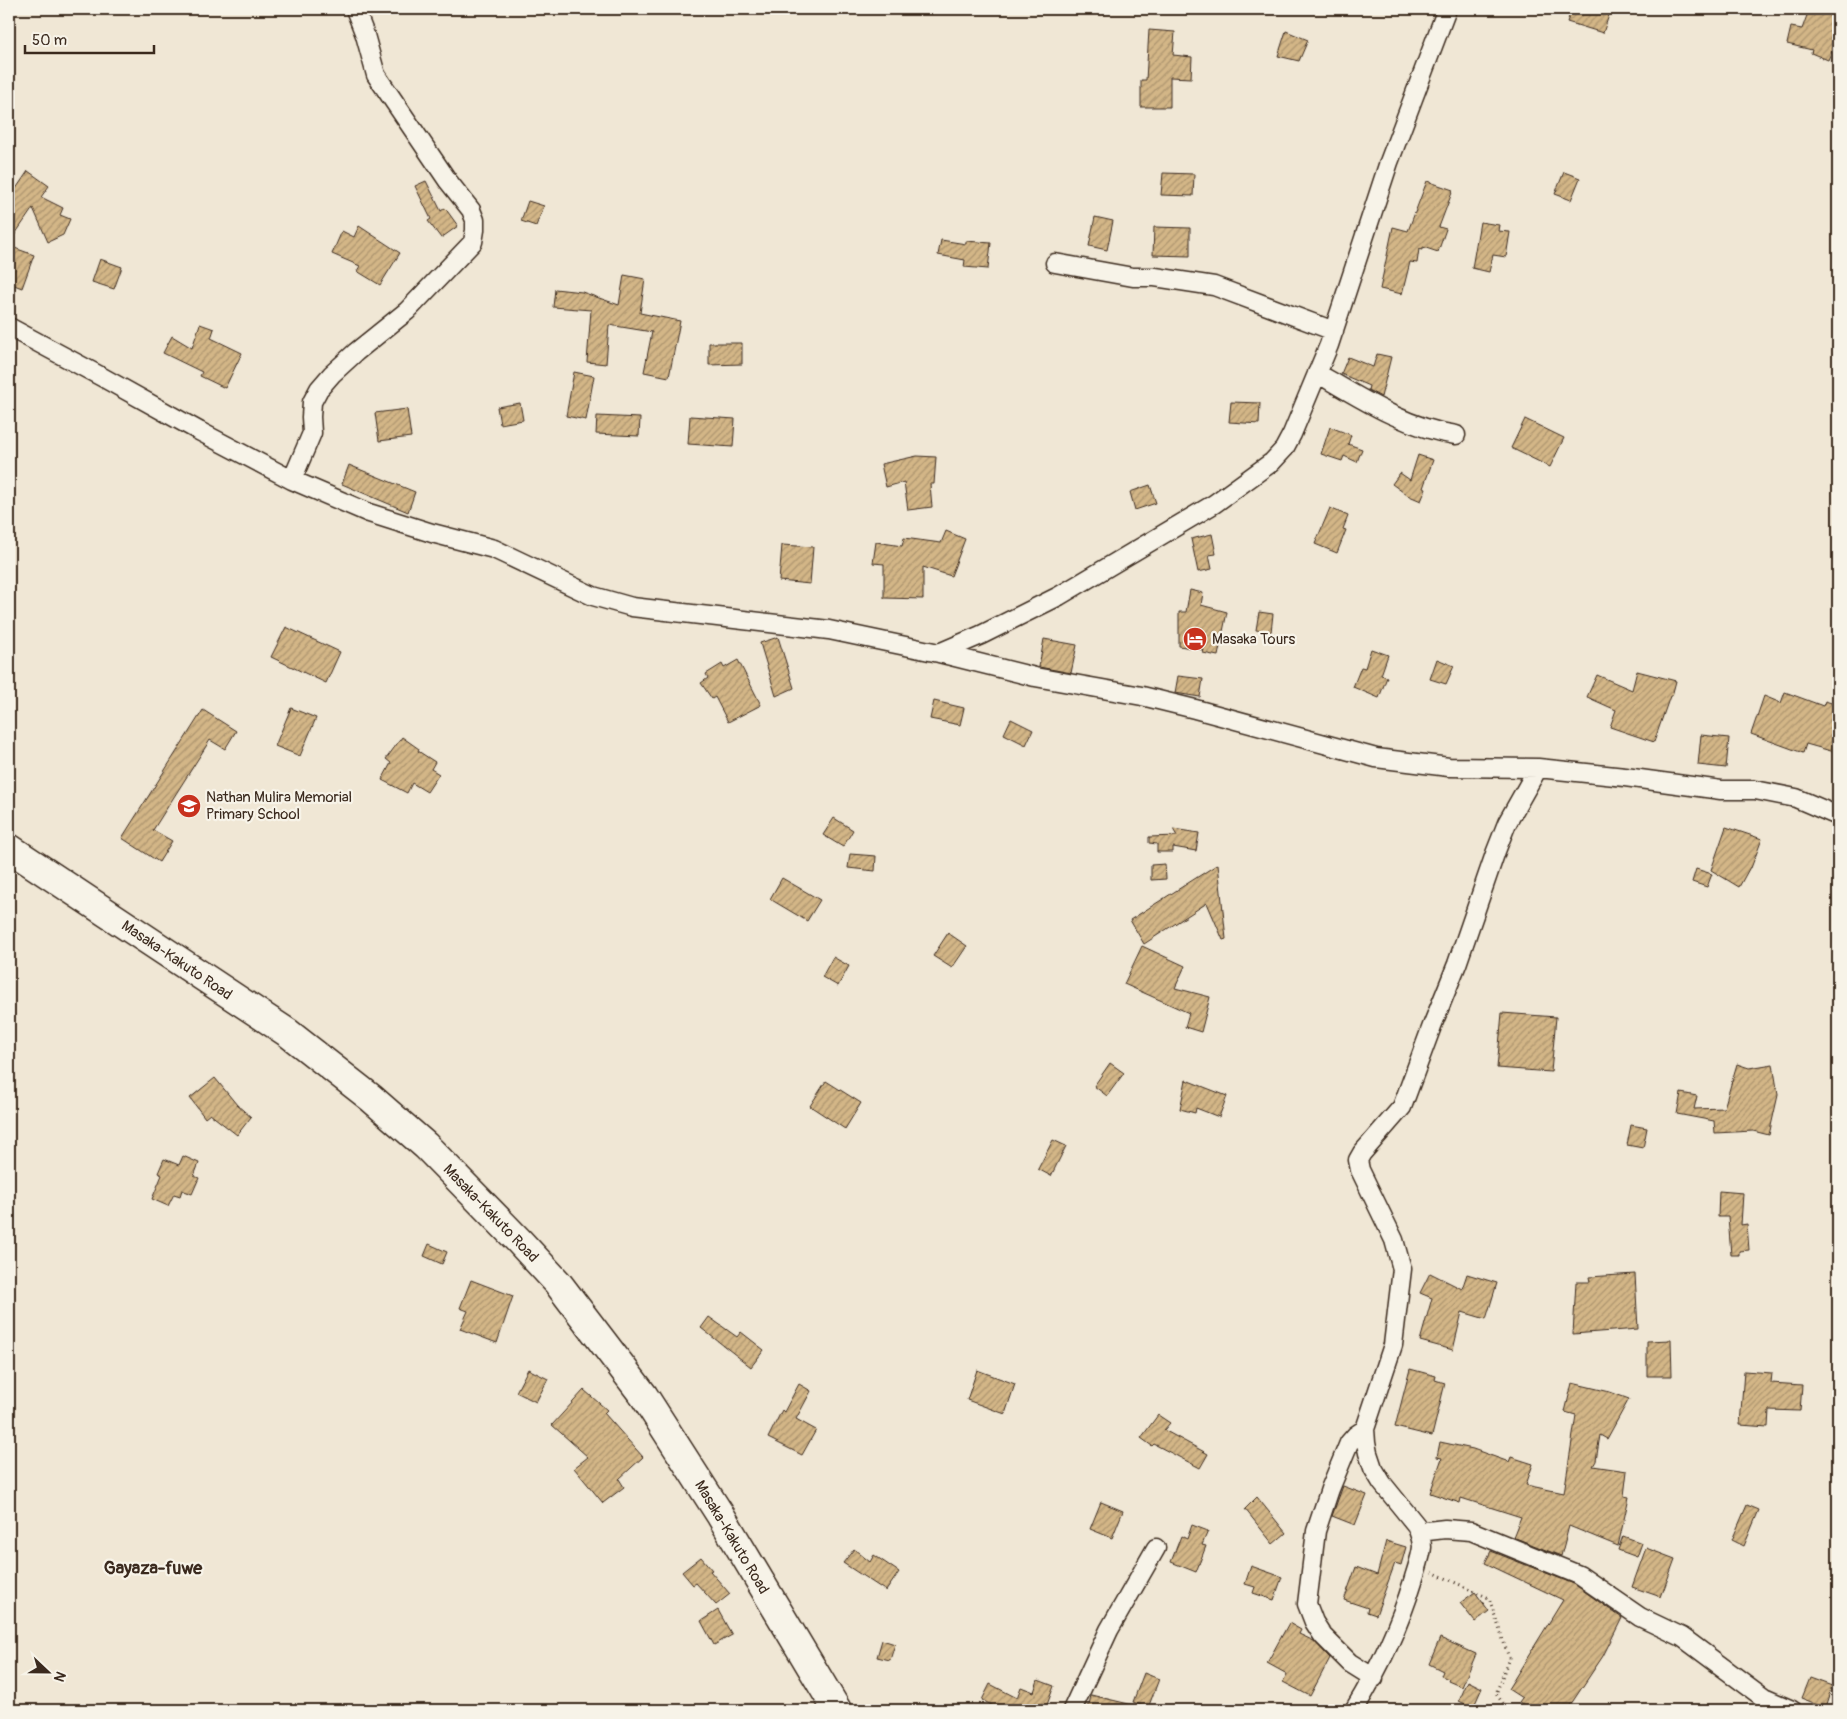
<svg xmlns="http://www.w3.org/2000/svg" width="1847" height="1719" font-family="Pangolin,sans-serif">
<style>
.building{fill:url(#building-hatch);stroke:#3b2a1e}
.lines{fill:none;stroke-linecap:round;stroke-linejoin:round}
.minor-casing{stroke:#3b2a1e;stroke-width:21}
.trunk-casing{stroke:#3b2a1e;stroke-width:31}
.path{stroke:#3b2a1e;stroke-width:3;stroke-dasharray:1 4;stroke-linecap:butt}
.minor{stroke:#f7f3e8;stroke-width:18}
.trunk{stroke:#f7f3e8;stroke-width:28}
.labels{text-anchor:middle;stroke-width:4.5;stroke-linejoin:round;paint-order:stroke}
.poi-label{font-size:15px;fill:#3b2a1e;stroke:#f7f3e8;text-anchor:start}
.street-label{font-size:15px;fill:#3b2a1e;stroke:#f7f3e8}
.quarter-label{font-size:18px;font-weight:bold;fill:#3b2a1e;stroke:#f7f3e8}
</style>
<defs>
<pattern id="building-hatch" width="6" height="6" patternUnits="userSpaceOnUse" patternTransform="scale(1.25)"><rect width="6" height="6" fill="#d3b687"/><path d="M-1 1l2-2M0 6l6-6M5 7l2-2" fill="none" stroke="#ac946e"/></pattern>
</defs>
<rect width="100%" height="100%" fill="#f0e7d5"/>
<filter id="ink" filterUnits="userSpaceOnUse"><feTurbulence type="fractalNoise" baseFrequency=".02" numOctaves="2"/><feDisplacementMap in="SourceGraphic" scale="10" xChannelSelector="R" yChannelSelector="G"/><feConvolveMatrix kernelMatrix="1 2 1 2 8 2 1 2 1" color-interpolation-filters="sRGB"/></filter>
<g filter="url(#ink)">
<path class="building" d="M1572 9H1611L1603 33 1567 22Z
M1809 10 1821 15 1822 12 1838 18V36L1828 60 1811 53 1812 50 1787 44 1791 27 1802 29Z
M1149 30 1175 32 1173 55 1192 57 1191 78 1170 77V107H1141V80H1146Z
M1286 31 1308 40 1299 61 1278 56Z
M28 171 49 186 41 197 63 208 60 215 70 219 63 235 48 242 33 208 9 243V199Z
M1564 172 1580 178 1571 200 1555 194Z
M1163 173 1194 174 1193 196 1161 195Z
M426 181 441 211 445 208 458 226 441 238 428 221 431 219 415 186Z
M1427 181 1453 190 1439 227 1446 229 1438 252 1423 247V250L1419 249 1417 263 1410 262 1402 294 1380 289 1393 227 1408 231Z
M528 201 544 206 536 226 521 221Z
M1095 217 1113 221 1107 250 1089 246Z
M1480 222 1499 225 1498 231 1510 232 1506 257 1493 255 1489 272 1472 268Z
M359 226 400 253 380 285 357 271 360 266 332 254 342 231 354 237Z
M1154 227 1190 228V256L1153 255Z
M941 240 966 244V241L991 243 988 269 964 267 965 260 938 255Z
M9 246 34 255 22 288 9 283Z
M100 259 122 267 114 289 92 282Z
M624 275 645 279 640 313 680 321 669 377 644 372 652 332 609 325 606 364 587 362 591 310 553 307 555 289 582 292 619 305Z
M200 324 214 329 211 338 242 353 225 388 200 376 202 372 163 353 172 336 192 348Z
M709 343H742V364L709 365Z
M1377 354 1391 357 1381 397 1368 390 1369 386 1341 374 1348 357 1373 367Z
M574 372 594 376 586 420 566 416Z
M1231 402 1260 403 1259 424 1229 422Z
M520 403 523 420 500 424 497 407Z
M407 409 411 437 379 441 375 413Z
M597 416 640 418 639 436 596 434Z
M690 416 735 419 733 447 688 444Z
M1525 419 1564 438 1550 467 1511 448Z
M1330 427 1351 435 1348 444 1362 449 1357 462 1344 456 1342 461 1321 454Z
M1418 455 1433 460 1423 488 1426 489 1421 501 1407 495 1392 484 1400 473 1410 480Z
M917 456 936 457 934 484H930L932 507 908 510 904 482 886 487 881 464Z
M349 465 415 492 408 512 342 484Z
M1150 485 1156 503 1135 510 1130 492Z
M1330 508 1348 516 1343 529 1346 530 1337 553 1315 544Z
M946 531 965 539 951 576 923 567V599L884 598V564L873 563 876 542 902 546 904 538 941 543Z
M1212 534 1216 554 1209 555 1212 569 1198 572 1191 539Z
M782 545 813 547 810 584 779 581Z
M1190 590 1203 593 1201 605 1227 612 1218 656 1203 653 1204 650 1179 646V612H1186Z
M1259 612 1273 614 1271 632 1256 630Z
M286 627 340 652 326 683 271 657Z
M778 637 794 688 776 696 760 643Z
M1044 639 1077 645 1071 673 1039 667Z
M1371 649 1388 655 1381 675 1387 677 1379 698 1353 687 1361 667 1365 668Z
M1437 659 1454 666 1446 684 1430 679Z
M738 660 761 705 728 722 715 697 712 699 701 683 708 678 706 674 722 664 724 668Z
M1637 671 1676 681 1672 696H1670L1654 742 1610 727 1616 710 1587 697 1597 675 1632 690Z
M1178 676 1203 679 1200 697 1175 693Z
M1785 692 1823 706 1825 701 1838 705V753L1806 744 1803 753 1751 734 1764 696 1781 703Z
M934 701 964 708 960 725 930 719Z
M291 708 316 718 300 756 275 746Z
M203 710 236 731 225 749 210 740 153 830 172 841 159 862 122 838Z
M1011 719 1033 730 1026 745 1004 734Z
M1701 735 1729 738 1726 768 1698 765Z
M402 737 419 749 418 751 435 762 431 769 439 774 427 792 412 783 407 793 382 780 391 763 386 759Z
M834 818 853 830 843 847 823 835Z
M1726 827 1762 839 1751 868 1750 867 1739 887 1711 870Z
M1173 829 1199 833 1196 851 1173 847V852H1157V844L1149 843V837L1177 836Z
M850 854 876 856 875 871 848 868Z
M1165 864 1166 879 1151 880V865Z
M1218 864 1226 939 1223 940 1207 903 1144 944 1130 920Z
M1696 869 1712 874 1707 887 1692 882Z
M782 878 820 900 807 921 770 899Z
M948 933 967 946 952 968 933 956Z
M1142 946 1185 966 1175 988 1210 997 1201 1032 1185 1027 1189 1013 1124 984Z
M833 957 849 966 838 986 822 977Z
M1502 1013 1556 1017 1551 1072 1497 1068Z
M1110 1063 1124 1073 1107 1096 1094 1086Z
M1737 1064 1749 1068 1773 1064 1778 1095 1769 1135 1753 1131 1715 1133 1714 1121 1677 1114 1681 1093 1697 1096 1694 1109 1724 1108Z
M215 1078 237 1105 251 1117 237 1135 210 1114 205 1118 190 1098Z
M1186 1080 1227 1096 1219 1117 1196 1108 1195 1113 1180 1109Z
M826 1081 861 1103 845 1129 810 1106Z
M1631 1125 1647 1128 1643 1148 1627 1145Z
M1053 1140 1066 1146 1051 1176 1038 1169Z
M183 1156 199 1163 194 1176 199 1178 192 1194 182 1190 180 1196 174 1194 168 1206 152 1199 162 1175 158 1173 164 1159 179 1165Z
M1719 1191 1743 1193 1741 1225 1747 1224 1749 1250 1739 1251V1255H1731L1728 1217H1718Z
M429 1244 447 1252 442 1264 424 1256Z
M1430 1273 1462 1289 1467 1274 1497 1283 1486 1319 1462 1312 1453 1350 1420 1341 1432 1298 1420 1293Z
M1635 1274 1638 1329 1573 1334 1576 1282H1590L1589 1277Z
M471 1280 513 1296 497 1343 460 1329 468 1311 460 1308Z
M709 1317 737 1337 741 1332 764 1350 751 1367 701 1328Z
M1671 1340 1672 1376H1647V1341Z
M528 1369 548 1379 536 1402 516 1392Z
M1410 1369 1436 1376 1435 1380 1445 1383 1432 1436 1395 1427Z
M977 1370 1015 1384 1005 1414 967 1400Z
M1744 1371 1772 1373 1771 1383 1802 1385 1800 1411 1769 1410 1768 1427 1740 1425Z
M1572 1383 1610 1392 1629 1399 1607 1439 1600 1435 1596 1461 1593 1466 1627 1471 1624 1496 1629 1497 1618 1546 1569 1526 1561 1556 1513 1537 1521 1517 1461 1498 1460 1503 1430 1493 1442 1458 1437 1457 1440 1442 1473 1449 1509 1462 1511 1457 1533 1464 1526 1485 1564 1493 1576 1415 1565 1412Z
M799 1384 811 1391 796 1419 816 1430 802 1455 768 1438 782 1410 784 1412Z
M584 1390 607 1410 604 1413 643 1457 619 1479 624 1487 603 1503 574 1468 588 1457 552 1425Z
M1158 1415 1170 1423 1164 1430 1208 1454 1200 1468 1154 1444 1152 1446 1141 1438Z
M1343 1486 1367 1495 1355 1525 1332 1516Z
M1257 1497 1286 1533 1273 1544 1245 1509Z
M1101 1502 1123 1511 1112 1538 1090 1529Z
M1747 1505 1759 1510 1744 1546 1732 1540Z
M1192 1525 1208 1531 1202 1545 1206 1546 1196 1572 1171 1562 1181 1536 1187 1539Z
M1623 1536 1642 1543 1637 1557 1618 1550Z
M1386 1541 1406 1547 1401 1565 1395 1563 1376 1615 1367 1612 1368 1608 1344 1600 1356 1567 1377 1575Z
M1646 1548 1675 1559 1661 1597 1632 1587Z
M854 1549 870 1562 874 1555 899 1572 886 1591 843 1563Z
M1491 1551 1574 1584 1622 1618 1603 1656 1567 1710H1533L1519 1702 1522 1698 1508 1689 1563 1600 1485 1563Z
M701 1557 712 1570 710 1571 730 1594 716 1605 696 1583 693 1585 682 1572Z
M1251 1566 1282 1577 1274 1600 1253 1593 1255 1587 1245 1584Z
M1475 1592 1489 1611 1475 1622 1460 1603Z
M718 1610 732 1635 714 1645 701 1621Z
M1289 1623 1301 1630 1299 1634 1314 1641 1330 1658 1310 1696 1283 1682 1287 1674 1267 1663Z
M1440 1638 1476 1654 1462 1687 1448 1681 1449 1679 1441 1676 1443 1671 1429 1664Z
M882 1640 895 1644 890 1660 877 1657Z
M1144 1673 1159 1679 1148 1708 1133 1702Z
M1810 1678 1832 1686 1825 1707 1802 1698Z
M1038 1680 1054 1686 1045 1710H1001L982 1700 990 1684 1017 1698 1021 1687 1034 1692Z
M1468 1681 1482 1688 1473 1708 1459 1701Z
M1091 1695 1133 1705 1132 1710H1088Z"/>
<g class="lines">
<g class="minor-casing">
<path id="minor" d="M1055 263 1133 277H1155L1214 286 1334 331
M9 327 102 377 199 431 292 480 369 513 432 533 494 549 593 596 632 607 829 630 939 653 1035 677 1142 696 1195 709 1376 758 1449 767 1538 768 1625 777 1721 790H1755L1796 798 1838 816
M1317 373C1360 398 1406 428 1456 435
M292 480 312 433 311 417 312 402 319 389 332 374 356 352 407 311 473 242 475 230V220L471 210 448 181 376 75 365 35 355 9
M939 653 981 635 1059 596 1214 504 1272 462 1284 449 1292 434 1329 345 1389 162 1447 9
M1365 1429 1356 1435 1349 1443 1330 1489 1316 1531 1307 1604 1314 1622 1323 1636 1350 1663 1374 1678
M1419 1532 1445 1529 1471 1531 1579 1575 1640 1617 1682 1637 1764 1698 1792 1710
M1072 1710 1109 1630 1156 1548
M1354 1710C1379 1669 1399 1627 1413 1581 1416 1570 1421 1558 1422 1547 1422 1539 1419 1532 1416 1525L1382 1483 1373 1468 1368 1453 1366 1443 1365 1429 1393 1345 1402 1269 1394 1240 1360 1170 1358 1160 1362 1153 1402 1107 1432 1026 1457 964 1496 851 1507 823 1538 768"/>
</g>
<g class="trunk-casing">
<path id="trunk" d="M9 848 288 1033 371 1098 426 1146 519 1241 557 1282 644 1396 721 1516 837 1710"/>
</g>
<path class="path" d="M1432 1572 1489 1598 1509 1658 1496 1694 1508 1710"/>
<use href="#minor" class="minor"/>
<use href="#trunk" class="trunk"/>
</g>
</g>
<defs>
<g id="hotel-disc" transform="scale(1.25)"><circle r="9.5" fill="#c8321e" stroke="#f7f3e8"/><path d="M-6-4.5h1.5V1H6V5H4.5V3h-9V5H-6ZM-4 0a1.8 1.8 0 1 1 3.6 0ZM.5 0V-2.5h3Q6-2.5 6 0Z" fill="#fff"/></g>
<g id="school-disc" transform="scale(1.25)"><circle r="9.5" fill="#c8321e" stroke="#f7f3e8"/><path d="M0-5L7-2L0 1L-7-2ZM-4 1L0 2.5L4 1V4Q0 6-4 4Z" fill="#fff"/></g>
</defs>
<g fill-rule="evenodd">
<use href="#hotel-disc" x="1195" y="639"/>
<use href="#school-disc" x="189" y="806"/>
</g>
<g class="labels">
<g class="poi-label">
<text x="1212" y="644">Masaka Tours</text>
<text x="206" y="802">Nathan Mulira Memorial<tspan x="206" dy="17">Primary School</tspan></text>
</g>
<g class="street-label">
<text transform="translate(177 960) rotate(34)" y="5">Masaka-Kakuto Road</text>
<text transform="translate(491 1213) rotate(46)" y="5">Masaka-Kakuto Road</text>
<text transform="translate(732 1537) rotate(59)" y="5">Masaka-Kakuto Road</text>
</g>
<g class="quarter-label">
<text x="153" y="1574">Gayaza-fuwe</text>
</g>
</g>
<rect width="1847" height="1719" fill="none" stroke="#f7f3e8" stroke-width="30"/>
<rect x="15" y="15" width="1817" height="1689" fill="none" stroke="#3b2a1e" stroke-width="2" filter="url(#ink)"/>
<g transform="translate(48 1672) rotate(112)" stroke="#f7f3e8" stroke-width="4" paint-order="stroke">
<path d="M0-4L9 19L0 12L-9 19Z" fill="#3b2a1e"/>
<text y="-8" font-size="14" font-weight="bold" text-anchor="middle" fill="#3b2a1e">N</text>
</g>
<path d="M25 45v8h129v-8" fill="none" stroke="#3b2a1e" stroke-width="2.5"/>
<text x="32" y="45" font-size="15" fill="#3b2a1e" stroke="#f7f3e8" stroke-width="4" paint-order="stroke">50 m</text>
</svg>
